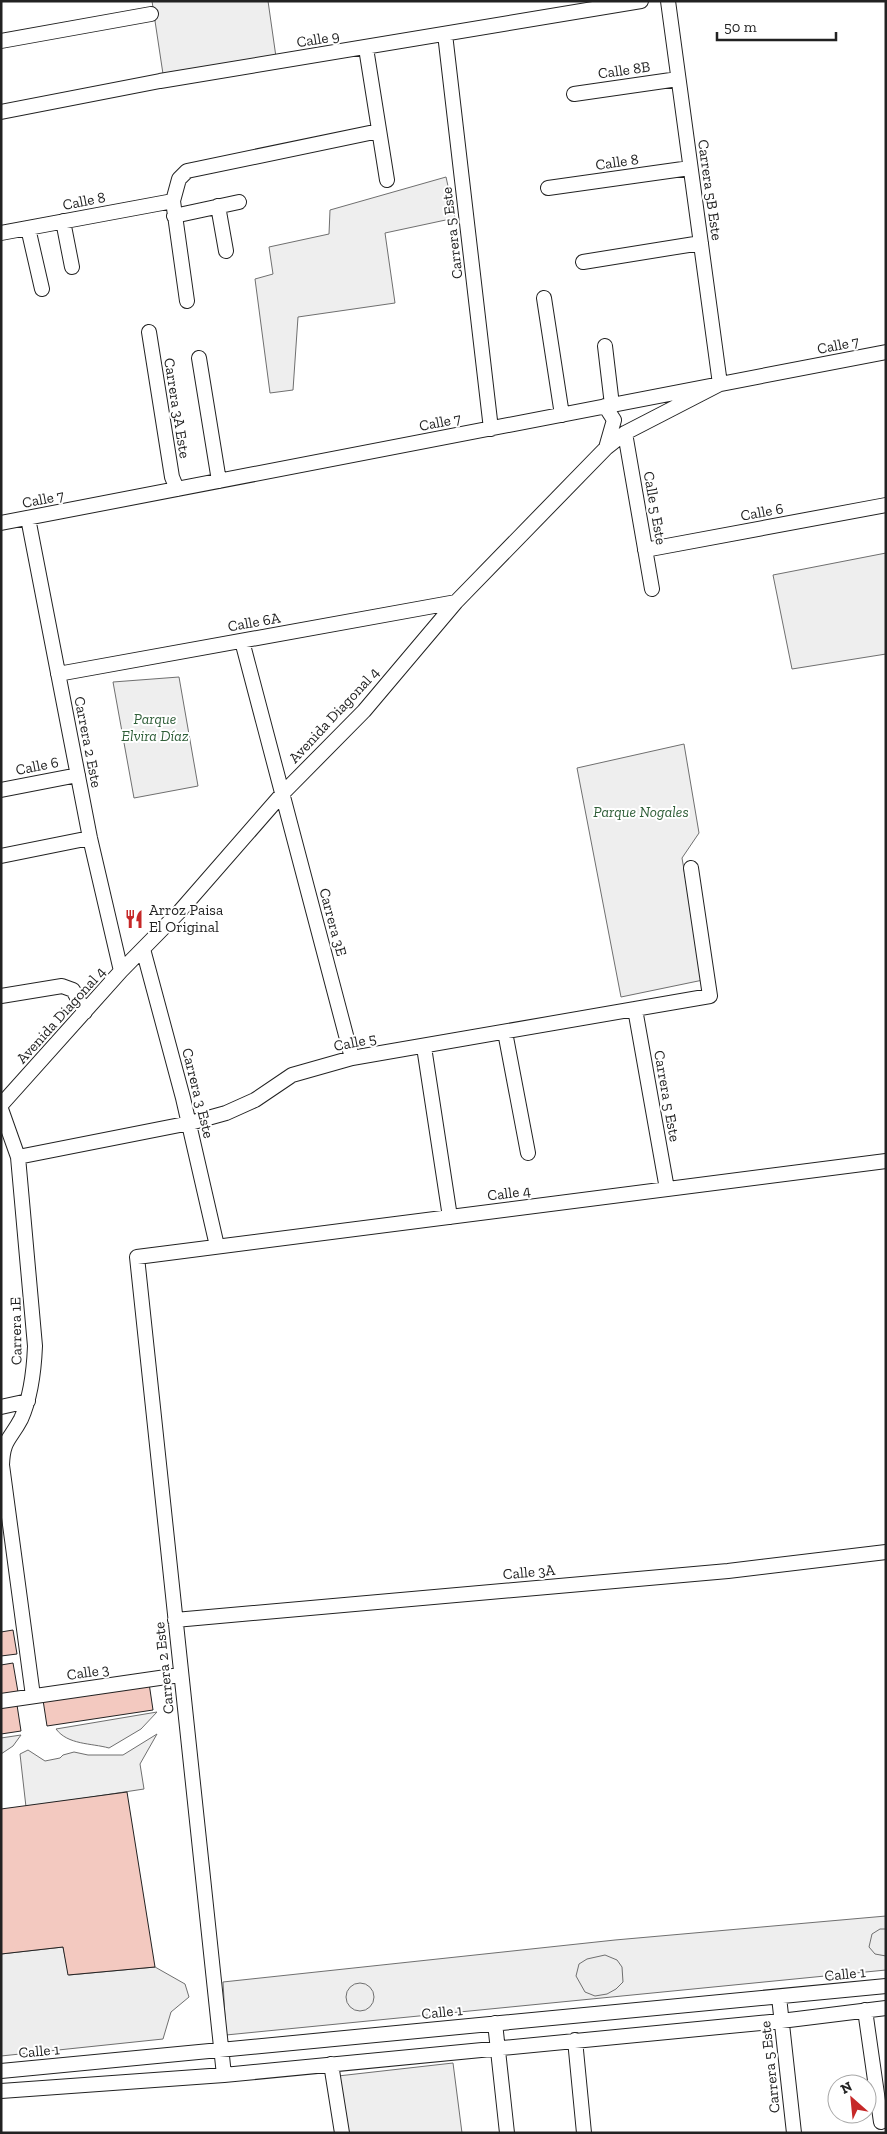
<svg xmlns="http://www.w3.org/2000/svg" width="887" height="2134" font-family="'Zilla Slab',serif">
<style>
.green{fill:#eee;stroke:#6f6f6f}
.parking{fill:#ededed;stroke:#6f6f6f}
.building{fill:#f3c9c0;stroke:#222}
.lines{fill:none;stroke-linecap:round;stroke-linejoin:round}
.minor-casing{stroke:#222;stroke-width:16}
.minor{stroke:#fff;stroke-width:14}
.labels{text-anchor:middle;stroke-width:4;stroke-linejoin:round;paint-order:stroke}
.street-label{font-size:15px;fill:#222;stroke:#fff}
.park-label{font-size:15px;font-style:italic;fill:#2f5e38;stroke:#fff}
.poi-label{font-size:15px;fill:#222;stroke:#fff;text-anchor:start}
</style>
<rect width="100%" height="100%" fill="#fff"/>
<path class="green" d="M152 1H268L276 57 163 74Z
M446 177 455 218 385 233 395 303 298 317 293 390 270 393 255 279 273 274 269 247 329 234 330 210Z
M886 553V654L792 669 773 575Z
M179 677 198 786 134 798 113 682Z
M684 744 699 833 682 858 703 980 621 997 577 768Z
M157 1712 141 1729 109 1748C91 1743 68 1745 56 1729Z
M157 1734 140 1764 144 1789 26 1807 20 1754 28 1750 45 1761 60 1758 63 1755 74 1752 88 1755H123Z
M21 1735 13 1746 1 1754V1738Z
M886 1916V1970L226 2035 223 1982 615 1940Z
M453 2063 462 2133H345L338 2076Z"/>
<path class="parking" d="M880 1929H886V1956L875 1954 869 1947 872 1934Z
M63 1947 69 1975 155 1967 185 1984 189 1997 171 2012 163 2039 1 2056V1954Z
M605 1955 617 1960 622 1967 623 1982 616 1989 607 1994 595 1996 585 1992 576 1976 579 1964 587 1959Z
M346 1997a14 14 0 1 1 28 0a14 14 0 1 1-28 0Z"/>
<path class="building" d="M13 1630 17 1654 1 1656V1632Z
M13 1663 18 1692 1 1694V1665Z
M149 1683 153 1710 47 1726 43 1700Z
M17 1705 21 1731 1 1734V1707Z
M127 1792 155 1967 68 1975 63 1947 1 1954V1809Z"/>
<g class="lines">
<g class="minor-casing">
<path id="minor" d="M445 34 491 429
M1 41 151 14
M366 48 387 180
M574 94 678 79
M1 112 160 81 641 1
M548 188 690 168
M218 206 226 251
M174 216 239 202
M63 221 72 267
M28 228 42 289
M1 233 173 201
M583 262 701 243
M544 298 562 415
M187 301 173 201 179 179 187 171 379 131
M149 332 172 477 177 489
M605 346 612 405
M199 358 219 481
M605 406 614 420 606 448
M625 433 652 589
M28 518 90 838 121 971
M1 523 886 352
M645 550 886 505
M242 641 352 1058
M58 674 456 602
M1 790 78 775
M1 856 90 838
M143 949 183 1098 217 1246
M1 996 62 986 73 990 85 1012
M635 1009 667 1189
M505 1032 528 1153
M424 1047 450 1217
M1 1105 121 971 180 911 283 793 364 711 456 602 606 448 625 433 720 384 668 1
M1 1109 18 1157 35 1346C34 1370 31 1397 21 1419 10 1440 3 1439 2 1465L33 1696
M18 1157 190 1123 226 1113 255 1100 292 1075 352 1058 710 996 691 868
M1 1407 28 1401
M175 1620 728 1571 886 1552
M1 1701 180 1675
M779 1997 794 2133
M865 2010 881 2122
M495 2023 507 2133
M575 2040 584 2133
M331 2064 342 2133
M1 2071 886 1986
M224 2075 137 1257 886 1161
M1 2091 224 2075 781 2021 886 2008"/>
</g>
<use href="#minor" class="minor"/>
</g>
<defs>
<g id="restaurant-bare" transform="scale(1.5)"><path d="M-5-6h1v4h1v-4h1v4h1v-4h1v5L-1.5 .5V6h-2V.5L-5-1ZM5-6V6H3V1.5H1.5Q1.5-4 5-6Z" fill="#c62828" stroke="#fff" stroke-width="2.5" paint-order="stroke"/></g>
</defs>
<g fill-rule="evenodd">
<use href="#restaurant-bare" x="134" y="919"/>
</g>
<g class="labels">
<g class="street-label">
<text transform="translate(318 39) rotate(-9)" y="5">Calle 9</text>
<text transform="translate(624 70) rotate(-8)" y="5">Calle 8B</text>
<text transform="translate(617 162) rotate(-8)" y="5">Calle 8</text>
<text transform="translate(710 190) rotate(82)" y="5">Carrera 5B Este</text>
<text transform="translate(84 201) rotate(-11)" y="5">Calle 8</text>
<text transform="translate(452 233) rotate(-97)" y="5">Carrera 5 Este</text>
<text transform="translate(838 345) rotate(-11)" y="5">Calle 7</text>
<text transform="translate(177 408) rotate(81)" y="5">Carrera 3A Este</text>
<text transform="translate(440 422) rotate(-11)" y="5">Calle 7</text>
<text transform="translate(43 499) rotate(-11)" y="5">Calle 7</text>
<text transform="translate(655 508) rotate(80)" y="5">Calle 5 Este</text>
<text transform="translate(762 512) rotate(-10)" y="5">Calle 6</text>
<text transform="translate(254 622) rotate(-10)" y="5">Calle 6A</text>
<text transform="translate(334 715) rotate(-47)" y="5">Avenida Diagonal 4</text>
<text transform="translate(88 742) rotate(79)" y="5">Carrera 2 Este</text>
<text transform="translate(37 766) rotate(-11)" y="5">Calle 6</text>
<text transform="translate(333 922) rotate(75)" y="5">Carrera 3E</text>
<text transform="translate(61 1015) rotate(-48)" y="5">Avenida Diagonal 4</text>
<text transform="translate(355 1042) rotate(-11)" y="5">Calle 5</text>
<text transform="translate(198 1093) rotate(76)" y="5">Carrera 3 Este</text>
<text transform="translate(667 1096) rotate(80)" y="5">Carrera 5 Este</text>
<text transform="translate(509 1193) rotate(-7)" y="5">Calle 4</text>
<text transform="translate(16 1331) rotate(-91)" y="5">Carrera 1E</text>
<text transform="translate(529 1572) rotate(-5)" y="5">Calle 3A</text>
<text transform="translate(164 1668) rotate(-96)" y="5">Carrera 2 Este</text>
<text transform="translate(88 1672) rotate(-8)" y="5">Calle 3</text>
<text transform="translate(845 1974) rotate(-6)" y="5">Calle 1</text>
<text transform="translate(442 2012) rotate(-6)" y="5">Calle 1</text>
<text transform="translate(39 2051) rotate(-5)" y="5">Calle 1</text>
<text transform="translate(770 2067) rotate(-96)" y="5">Carrera 5 Este</text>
</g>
<g class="park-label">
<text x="155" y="724">Parque<tspan x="155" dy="17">Elvira Díaz</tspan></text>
<text x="641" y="817">Parque Nogales</text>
</g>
<g class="poi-label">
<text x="149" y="915">Arroz Paisa<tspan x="149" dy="17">El Original</tspan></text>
</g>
</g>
<rect width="887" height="2134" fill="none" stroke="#222222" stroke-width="5"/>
<g transform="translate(852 2099) rotate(333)"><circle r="24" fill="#ffffff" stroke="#a7a7a7"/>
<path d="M0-4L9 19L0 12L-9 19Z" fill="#c62828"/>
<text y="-8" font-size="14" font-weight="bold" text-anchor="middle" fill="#222222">N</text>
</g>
<path d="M717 32v8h119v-8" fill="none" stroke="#222222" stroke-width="2.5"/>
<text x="724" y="32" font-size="15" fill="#222222" stroke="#ffffff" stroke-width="4" paint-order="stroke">50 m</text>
</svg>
